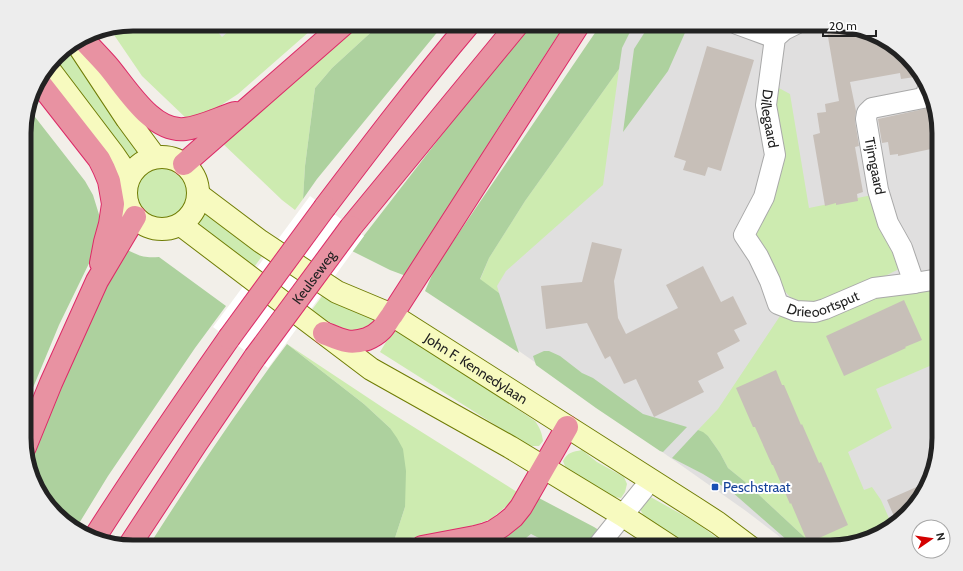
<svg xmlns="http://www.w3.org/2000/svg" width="963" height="571" font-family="Cabin,sans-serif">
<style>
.residential{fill:#e0dfdf}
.grass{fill:#cdebb0}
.forest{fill:#add19e}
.parking{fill:#e2e2e2}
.pier{fill:#fff}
.building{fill:#c7bfb8}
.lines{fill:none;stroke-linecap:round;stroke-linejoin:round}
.street-casing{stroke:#a9a9a9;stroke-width:22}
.secondary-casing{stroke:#707d05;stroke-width:24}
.highway-casing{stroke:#dc2a67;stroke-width:24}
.street{stroke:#fff;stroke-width:20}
.secondary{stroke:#f7fabf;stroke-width:22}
.highway{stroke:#e892a2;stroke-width:22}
.highway-bridge-casing{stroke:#dc2a67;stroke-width:24;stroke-linecap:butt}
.highway-bridge{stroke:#e892a2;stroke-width:22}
.transit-dot{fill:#1a4fb4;stroke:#fff;stroke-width:1.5}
.labels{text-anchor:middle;stroke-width:4;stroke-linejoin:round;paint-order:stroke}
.street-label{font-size:14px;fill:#222;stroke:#fff}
.transit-label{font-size:14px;fill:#164399;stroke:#fff;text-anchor:start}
.rim{fill:none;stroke:#222;stroke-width:5}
</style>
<rect width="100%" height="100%" fill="#f2efe9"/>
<path class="residential" d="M623 24H830L885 39 921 73 939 125V445L924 493 885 532 837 547H793L746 511 441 296Z
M531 534 556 547H515Z"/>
<path class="grass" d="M133 24H211L222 36 237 24H318L238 94 203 117 187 119 142 76 110 29Z
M352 24H380L332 68 315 88 305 166 303 199 295 210 282 200 220 141Z
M71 45 144 153 130 165 52 63 61 51Z
M619 69 603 185 506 271 497 286 499 293 480 280 489 258 525 201Z
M777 87 790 94 809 208 872 195 901 268 887 275 825 299 813 302H802L790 297 782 288 754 229 776 117Z
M135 192a27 27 0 1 1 54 0a27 27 0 1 1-54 0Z
M203 206 265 252 252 270 192 223 200 215Z
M906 281 939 284V362L876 389 892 428 848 452 864 490 872 487 881 500 892 525 885 532 837 547H815L744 481 728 468 720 453 708 436 698 430 718 409 782 313Z
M326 291 381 318 364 330 340 332 311 311Z
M395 327 535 421C540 428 542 433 543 441L539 446H532L524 443 380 352Z
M287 344 385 409 517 492 509 504 491 519 470 527 394 541 405 507 390 428 364 404Z
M582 450 597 462 624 477 627 484 625 492 621 498 614 497 572 474 566 469 563 461C568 452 572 452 582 450Z
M647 495 697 523 729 547H691L685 542 644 516 639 508Z"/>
<path class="forest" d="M380 24H444L317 179 303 199 305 166 315 88 332 68Z
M529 24H565L512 106 406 276 390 270 352 251 486 78Z
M601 24H634L622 48 619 69 525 201 489 258 480 279 499 293 519 353 425 291 435 268Z
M650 24H690L688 26 668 71 623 132 634 49Z
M28 108 85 181 93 195 101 221 96 249 59 325 25 407V119Z
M126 249C139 256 143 258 159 257L226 306 195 348 108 476 75 530 42 498 26 455 83 325Z
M287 344 364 404 390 428 397 438 403 449 406 471 405 507 394 541 348 547H148C192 478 238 409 287 344Z
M544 351H549L560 356 582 373 593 378 643 414 687 427 663 452 660 451 596 408 536 365 533 356Z
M698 430 703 432 708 436 720 453 728 468 744 481 815 547H795L732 492 703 474 672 458Z
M537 497 594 527 625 547H556L531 534 515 547H459Z"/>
<path class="parking" d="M211 24H237L222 37Z"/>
<path class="pier" d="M310 196 364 236 268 368 213 327Z"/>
<path class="building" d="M843 27 885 39 921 73 922 76 901 79 900 73 850 82 856 111 855 121 859 146 855 147 863 192 857 194 858 201 836 205V203L825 206 813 135 820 133 817 113 826 112 825 104 839 101 827 31Z
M707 46 754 60 721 171 708 167 705 176 683 170 686 161 674 157Z
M933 107 939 125V133L930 134 932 144H930L931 149 898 156V154L890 155 888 142 882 143 878 119Z
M592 242 622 249 614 281 618 318 626 334 678 308 666 285 703 266 721 302 733 296 747 324 734 330 740 341 717 353 724 368 698 381 704 392 654 417 636 379 624 384 610 356 605 359 587 323 546 329 541 286 582 282Z
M904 300 922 340 905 347 906 348 844 376 826 336Z
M776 370 782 385H784L801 425 802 424 819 463 821 462 848 525 808 543 791 503 790 504 773 465H772L755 427H753L736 388Z
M928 482 924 493 896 521 887 500Z"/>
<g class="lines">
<g class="street-casing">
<g id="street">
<path d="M737 24 775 38"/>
<path id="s1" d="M796 24 784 30 775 38 766 105 775 155 764 197 744 235 758 256 770 281 778 304 796 311 815 312 825 309 874 288 914 283 939 279"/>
<path d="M914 283 902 248 888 223 878 190 866 119 867 113 872 108 928 97 927 91"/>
<path d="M597 547 651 480"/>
</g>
</g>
<g class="secondary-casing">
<g id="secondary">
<path d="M76 42 127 119 155 157"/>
<path d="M48 68 114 155 129 177"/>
<circle cx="162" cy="193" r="36"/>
<path id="s2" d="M199 195 260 241 337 292 392 315 695 508 718 523 750 547"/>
<path d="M181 225 371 369 510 447 622 515 671 547"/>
</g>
</g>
<g class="highway-casing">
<path id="highway" d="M82 38C90 47 99 56 107 65 126 87 152 133 185 129 202 127 219 118 235 113
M38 81 99 159 104 169 109 181 113 204 110 224 105 242 101 263
M184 164C237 117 291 71 344 24
M325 207C372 145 419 83 469 24
M351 227 518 24
M324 333C341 340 349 345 367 339 372 337 377 334 381 330 385 326 388 320 392 315L579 24
M25 447 51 383 97 281 135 217
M95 537C138 469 183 404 229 338
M129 546 196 444 255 357
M422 547 475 537 486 534 494 531 503 525 513 517 521 507 567 427"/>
</g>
<use href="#street" class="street"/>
<use href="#secondary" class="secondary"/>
<use href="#highway" class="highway"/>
<g class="highway-bridge-casing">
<g id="highway-bridge">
<path d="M229 338 325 207"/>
<path id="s3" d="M255 357 351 227"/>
</g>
</g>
<use href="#highway-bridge" class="highway-bridge"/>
</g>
<rect class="transit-dot" x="711" y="483" width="8" height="8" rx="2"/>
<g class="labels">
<g class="street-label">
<text dy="5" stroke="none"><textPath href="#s1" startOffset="107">Dillegaard</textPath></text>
<text transform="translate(875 166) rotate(79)" y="5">Tijmgaard</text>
<text dy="5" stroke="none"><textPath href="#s3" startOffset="99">Keulseweg</textPath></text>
<text dy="5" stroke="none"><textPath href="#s1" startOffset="355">Drieoortsput</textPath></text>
<text dy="5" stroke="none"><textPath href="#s2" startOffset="328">John F. Kennedylaan</textPath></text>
</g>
<g class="transit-label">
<text x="723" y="492">Peschstraat</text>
</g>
</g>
<path d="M0 0H963V571H0ZM133 31H830A102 102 0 0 1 932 133V438A102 102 0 0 1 830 540H133A102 102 0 0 1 31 438V133A102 102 0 0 1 133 31Z" fill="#ededed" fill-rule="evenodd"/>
<path class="rim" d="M133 31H830A102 102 0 0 1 932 133V438A102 102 0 0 1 830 540H133A102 102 0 0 1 31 438V133A102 102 0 0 1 133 31Z"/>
<g transform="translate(931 539) rotate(77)"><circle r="19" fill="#ffffff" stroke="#a7a7a7"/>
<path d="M0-3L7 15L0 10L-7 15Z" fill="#d40000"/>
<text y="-6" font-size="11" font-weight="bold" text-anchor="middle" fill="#222222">N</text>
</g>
<path d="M823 30v6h53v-6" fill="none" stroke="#222222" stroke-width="2"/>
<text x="829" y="30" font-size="12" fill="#222222" stroke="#ffffff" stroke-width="3" paint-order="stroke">20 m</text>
</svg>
